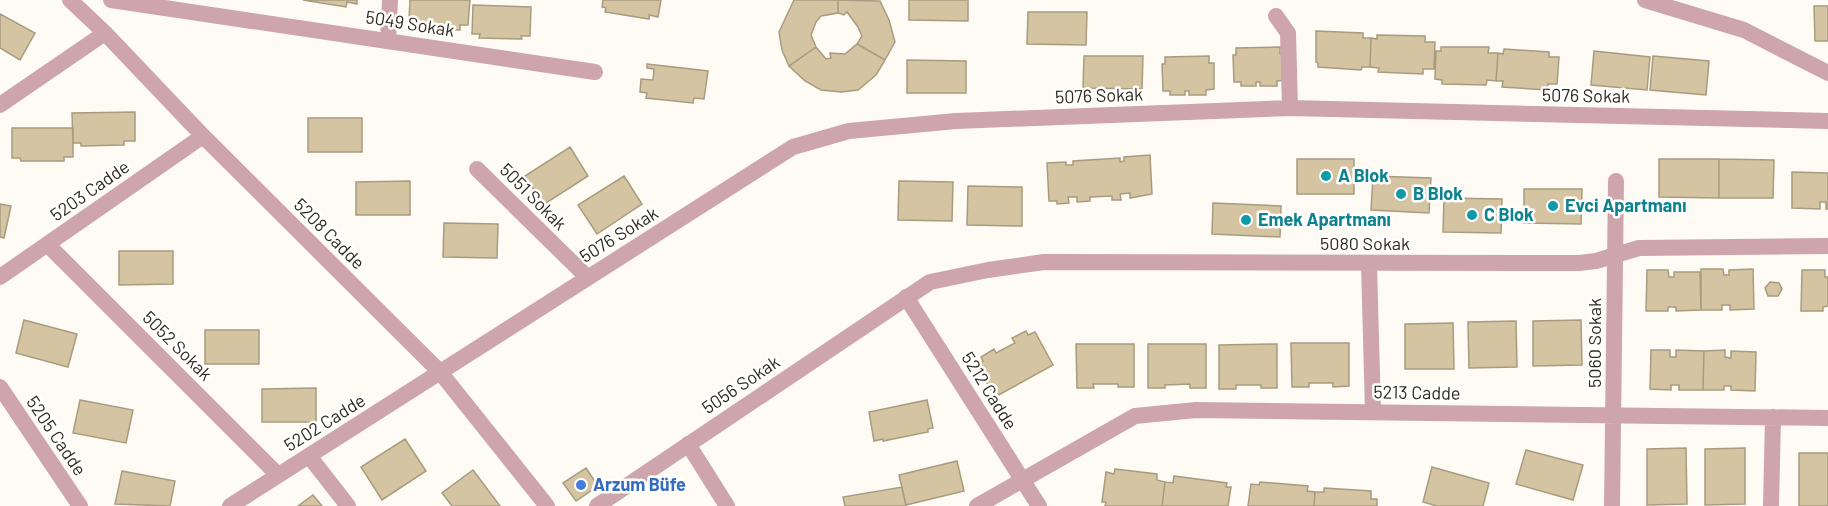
<svg xmlns="http://www.w3.org/2000/svg" width="1828" height="506" font-family="Barlow,sans-serif">
<style>
.building{fill:#d5c4a2;stroke:#a89b7f;stroke-width:1.5}
.lines{fill:none;stroke-linecap:round;stroke-linejoin:round}
.minor{stroke:#cea5ac;stroke-width:16}
.culture-dot{fill:#0f9aa8;stroke:#fff;stroke-width:2}
.shop-dot{fill:#3f7fe0;stroke:#fff;stroke-width:2}
.labels{text-anchor:middle;stroke-width:5;stroke-linejoin:round;paint-order:stroke}
.street-label{font-size:18px;fill:#302a1f;stroke:#fff}
.culture-label{font-size:18px;font-weight:bold;fill:#0d838f;stroke:#fff;text-anchor:start}
.shop-label{font-size:18px;font-weight:bold;fill:#366cbe;stroke:#fff;text-anchor:start}
</style>
<rect width="100%" height="100%" fill="#fefbf5"/>
<path class="building" d="M303 0H357V4L347 2 346 7Z
M410 0H470L468 25H460V30L416 28V21L409 20Z
M603 0H661L658 17 649 15V19L605 12 606 8 602 7Z
M794 0H838V13L821 16 816 22 811 35 816 47 789 66 782 50 779 32Z
M838 0 880 1 889 20 895 42 885 60 857 44 862 36 858 27 847 12 844 15 838 13Z
M909 0H968V21L909 20Z
M473 5 531 7 530 36H521L522 39 479 38 480 34H472Z
M1814 6H1828V41H1815Z
M1028 12H1087L1086 45 1027 44Z
M0 14 35 33 20 60 0 48Z
M1316 31 1363 33V38H1371L1370 67H1362L1361 70 1318 67V63L1316 62Z
M1377 35 1425 36V42H1435L1434 69H1423V74L1378 72 1379 68 1370 67 1371 38 1377 39Z
M857 44 885 60 876 75 858 90 841 92 821 90 805 81 789 66 816 47 826 59 831 58 830 53 845 54Z
M1280 47V54H1285L1286 80 1277 81V86H1260V82H1256V86H1241V82H1234L1233 55H1236V48Z
M1441 47H1489L1488 53H1498L1496 81 1487 80 1486 85 1442 84V80L1435 79 1436 51H1441Z
M1504 49 1549 52V57H1559L1557 84H1548L1547 90 1502 87 1503 81H1496L1498 53 1503 54Z
M1594 51 1650 57 1647 90 1591 85Z
M1084 56H1143L1142 89 1083 88Z
M1209 56V63H1214V89L1206 90V95H1189V91H1185V95H1170V91H1163L1162 64H1165V57Z
M1653 56 1709 61 1706 95 1650 90Z
M907 60 966 61V93H907Z
M647 64 708 71 704 99 694 98 693 103 646 98 647 93 640 92 641 79 653 80 654 69 647 68Z
M135 112V141H124V145L81 146V143H73L72 113Z
M308 118H362V152H308Z
M12 128H73V157H64V161H21L20 158H12Z
M570 147 588 176 543 205 525 176Z
M1150 155 1152 194 1130 198V193L1120 194 1121 200H1112V196L1090 197V201L1077 202V197H1068L1069 203 1057 204V201H1049L1047 163 1066 162V165H1073V161L1120 158V162L1124 161V157Z
M1297 159H1354V194H1297Z
M1659 159H1719V198L1659 197Z
M1719 159 1774 160 1773 198H1719Z
M1792 172 1828 173V209H1826V202H1820V209L1792 208Z
M624 176 642 204 597 234 578 205Z
M1373 176 1431 178 1429 213 1371 210Z
M410 181V215H356V182Z
M899 181 953 182 952 221 898 220Z
M968 186 1022 187V226L967 225Z
M1524 189H1582L1581 224 1524 223Z
M1444 198 1502 199 1501 233 1443 232Z
M1213 203 1281 206 1280 237 1212 234Z
M0 204 11 206 4 238 0 237Z
M444 223 498 224 497 258 443 257Z
M119 251H173V284L119 285Z
M1701 269H1723L1724 275H1729V270L1753 269 1754 309 1730 310V305H1722V310H1701Z
M1647 270H1668L1669 277H1674V272H1700L1701 310 1676 311V307H1668V311H1646Z
M1802 270H1825V277H1828V306L1823 307V311H1801Z
M1770 282 1779 283 1782 289 1778 296H1768L1765 288Z
M24 320 77 334 68 367 16 353Z
M1581 320 1582 365 1533 366V321Z
M1516 321 1517 367 1469 368 1468 322Z
M1453 323 1454 369H1405V324Z
M205 330H259V364H205Z
M1026 331 1028 335 1035 332 1053 365 995 397 976 364 983 361 981 357 994 349 996 353 1015 343 1012 338Z
M1291 343H1349V386L1333 387V383H1309V387H1292Z
M1076 344H1134V387H1118V384H1093L1094 388H1077Z
M1148 344H1206V388H1190V384L1165 385V388H1148Z
M1277 344V388H1261V385H1236V389H1219V345Z
M1651 350H1670V357H1676V350L1704 351 1703 390H1679V385H1671V390L1650 389Z
M1725 350V357L1731 358V351L1756 352 1755 391 1731 390V386H1724V390H1703L1704 351Z
M316 388V422H262V389Z
M80 400 133 410 126 443 73 433Z
M927 400 933 428 928 429V432L883 441V439L874 441 869 412Z
M405 439 426 471 382 500 361 467Z
M1686 448 1687 504 1647 505V449Z
M1745 448V504L1705 505V449Z
M1526 450 1583 465 1573 500 1516 484Z
M1799 453H1828V506H1799Z
M957 461 964 491 906 505 899 475Z
M1432 467 1489 483 1483 506H1437L1423 502Z
M586 468 598 486 576 501 563 483Z
M1115 469 1157 474V480L1165 482 1162 506H1105L1106 502H1102L1106 472 1114 474Z
M473 470 500 506H452L442 493Z
M122 471 175 481 170 506 115 504Z
M1174 476 1227 483 1226 487H1231L1228 506H1162L1165 482 1173 483Z
M1260 482 1308 486 1307 491 1315 492 1314 506H1248L1251 484 1259 485Z
M902 487 906 506H845L843 497Z
M1324 488 1371 491V499H1377V506H1314L1315 492H1324Z
M313 495 322 506H298Z"/>
<g class="lines">
<path class="minor" d="M70 0 105 33 203 136 440 372 547 506
M111 0 595 72
M1645 0 1744 30 1828 73
M1276 16 1288 33 1290 108
M388 41 390 0
M0 105 105 33
M477 169 588 278
M48 245 278 475
M1369 264 1373 412
M0 277 203 136
M906 297 1039 506
M0 387 80 506
M688 444 727 506
M309 456 348 506
M230 506 793 147 849 131 956 121 1290 108 1828 121
M597 506 930 282 988 270 1044 262 1579 263 1596 261 1639 248 1828 246
M977 506 1135 416 1196 410 1828 418
M1612 506 1616 181
M1771 506 1773 417"/>
</g>
<g class="culture-dot">
<circle cx="1326" cy="176" r="6"/>
<circle cx="1401" cy="194" r="6"/>
<circle cx="1553" cy="206" r="6"/>
<circle cx="1472" cy="215" r="6"/>
<circle cx="1246" cy="220" r="6"/>
</g>
<circle class="shop-dot" cx="581" cy="485" r="6"/>
<g class="labels">
<g class="street-label">
<text transform="translate(410 24) rotate(9)" y="6">5049 Sokak</text>
<text transform="translate(1099 96) rotate(-2)" y="6">5076 Sokak</text>
<text transform="translate(1586 96) rotate(1)" y="6">5076 Sokak</text>
<text transform="translate(90 191) rotate(-35)" y="6">5203 Cadde</text>
<text transform="translate(533 197) rotate(45)" y="6">5051 Sokak</text>
<text transform="translate(329 234) rotate(45)" y="6">5208 Cadde</text>
<text transform="translate(619 235) rotate(-32)" y="6">5076 Sokak</text>
<text x="1365" y="250">5080 Sokak</text>
<text transform="translate(1595 343) rotate(-90)" y="6">5060 Sokak</text>
<text transform="translate(177 346) rotate(45)" y="6">5052 Sokak</text>
<text transform="translate(741 385) rotate(-34)" y="6">5056 Sokak</text>
<text transform="translate(989 391) rotate(58)" y="6">5212 Cadde</text>
<text transform="translate(1417 393) rotate(1)" y="6">5213 Cadde</text>
<text transform="translate(325 423) rotate(-32)" y="6">5202 Cadde</text>
<text transform="translate(56 436) rotate(56)" y="6">5205 Cadde</text>
</g>
<g class="culture-label">
<text x="1338" y="182">A Blok</text>
<text x="1413" y="200">B Blok</text>
<text x="1565" y="212">Evci Apartmanı</text>
<text x="1484" y="221">C Blok</text>
<text x="1258" y="226">Emek Apartmanı</text>
</g>
<g class="shop-label">
<text x="593" y="491">Arzum Büfe</text>
</g>
</g>
</svg>
